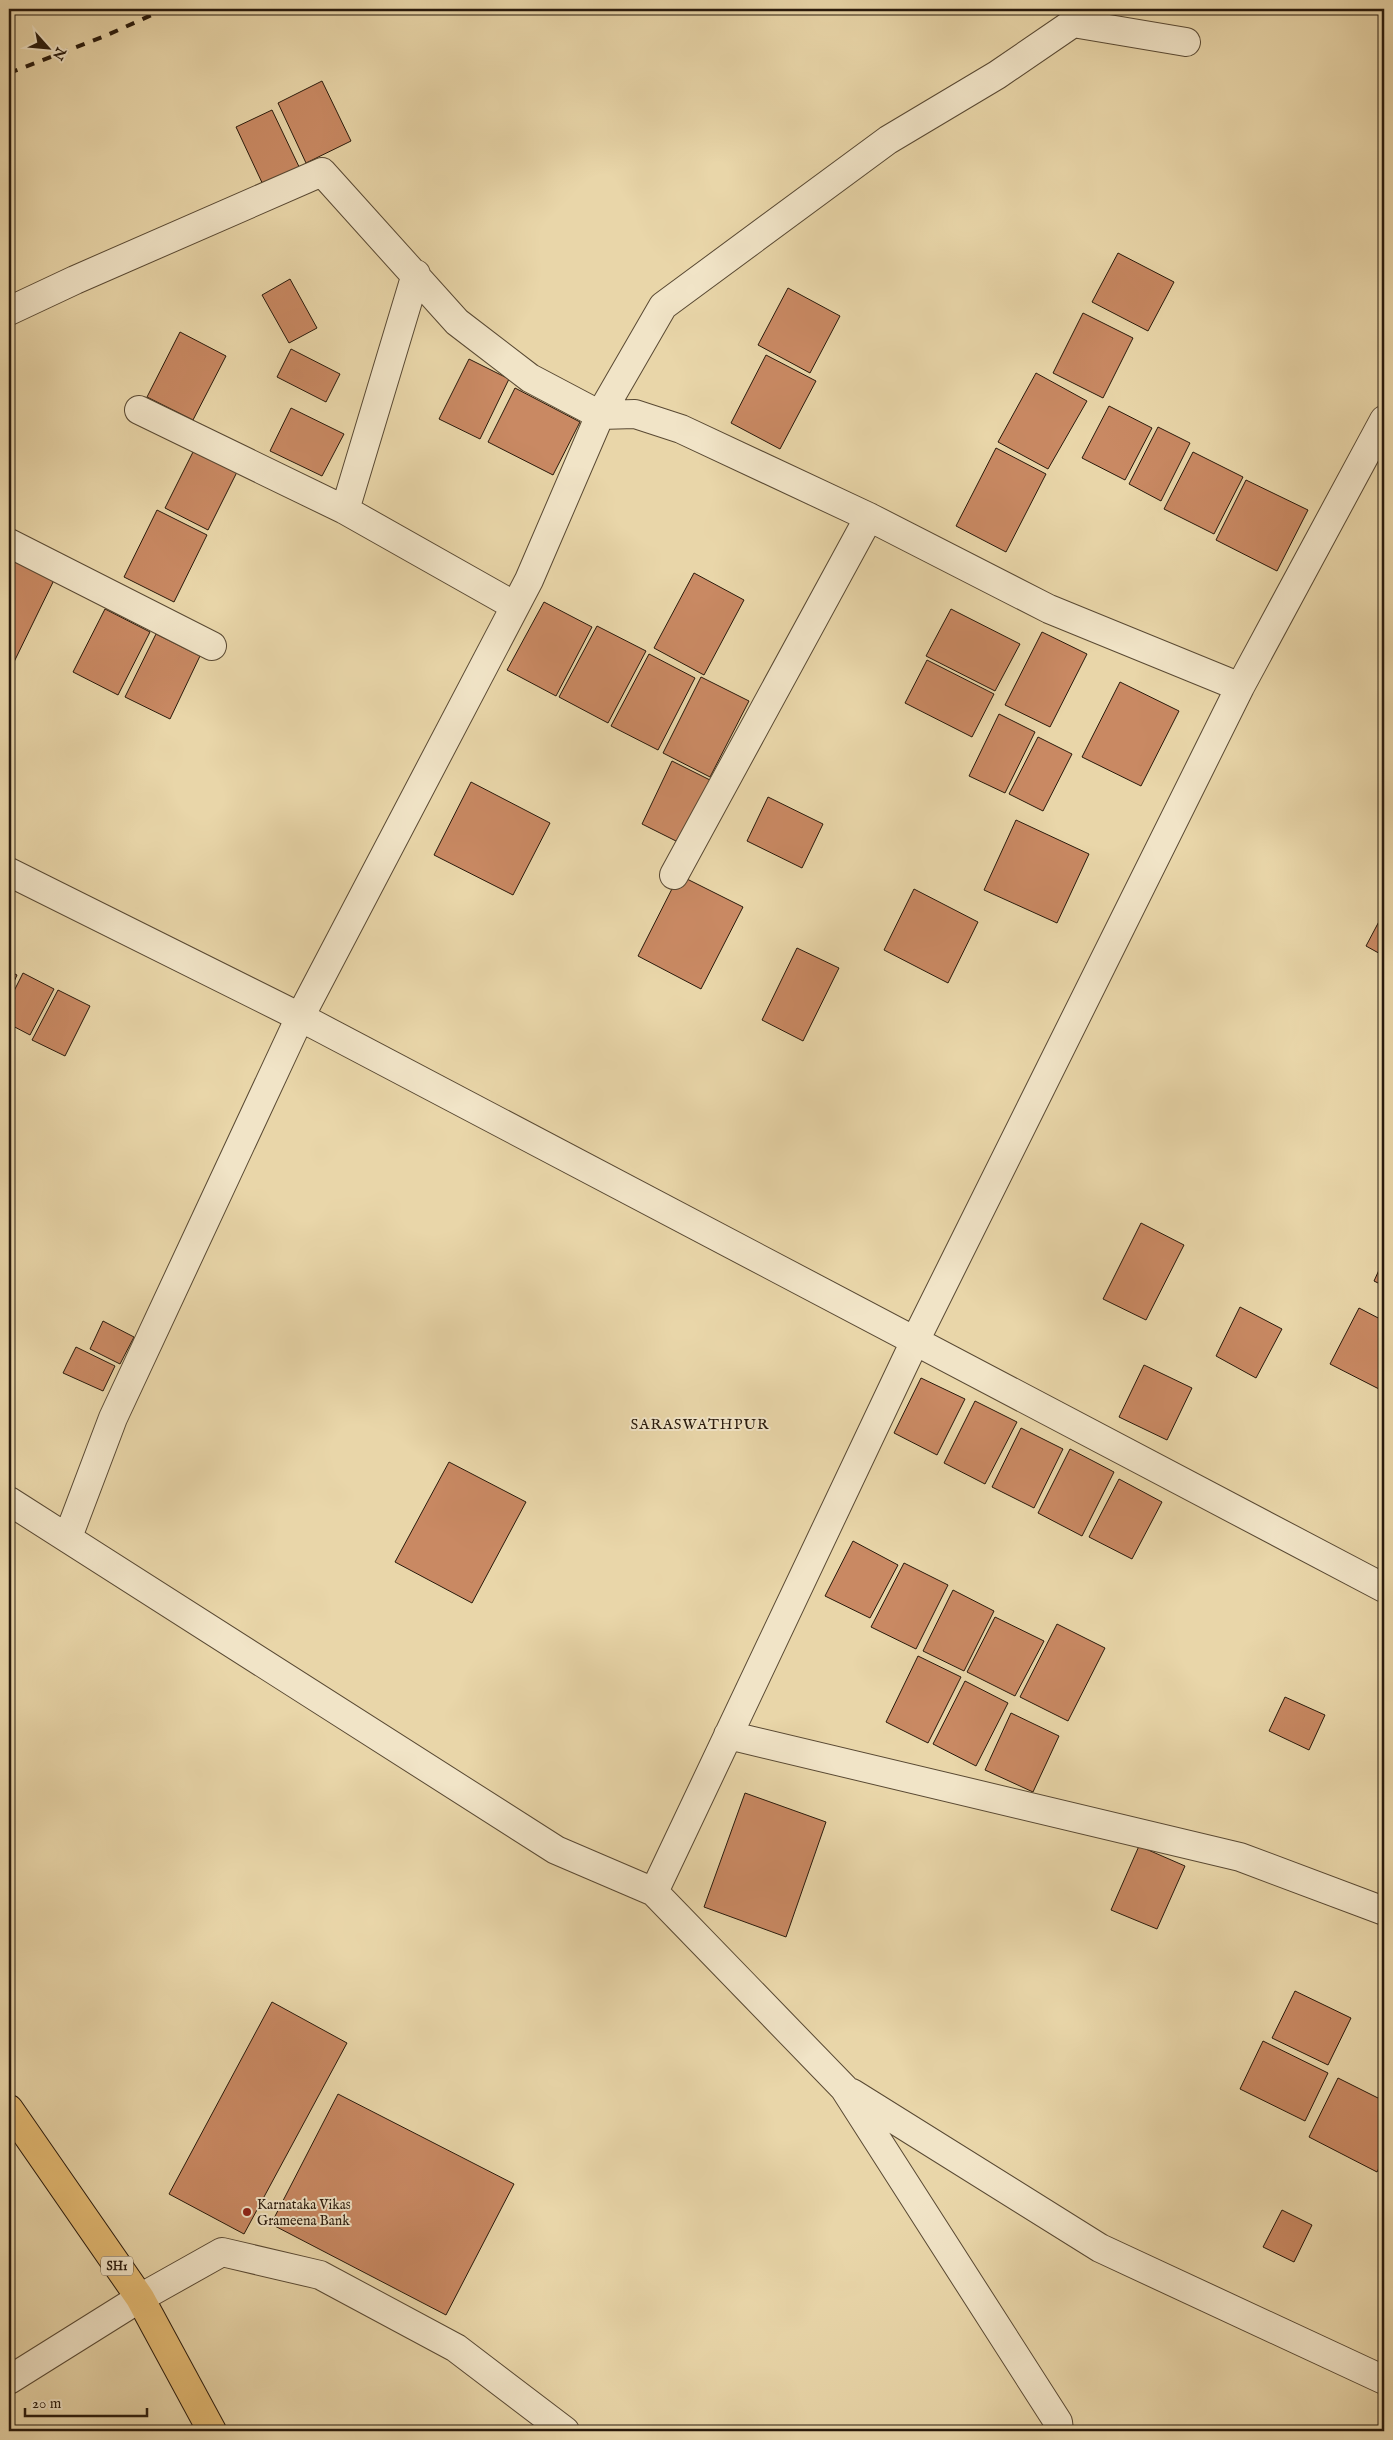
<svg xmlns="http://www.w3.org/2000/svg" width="1393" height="2440" font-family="'IM FELL English',serif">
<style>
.building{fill:#c98963;stroke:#291a0c}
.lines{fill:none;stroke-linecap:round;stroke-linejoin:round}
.minor-casing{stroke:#594933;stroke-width:30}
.major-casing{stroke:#291a0c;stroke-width:30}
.minor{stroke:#f1e4c7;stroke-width:28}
.major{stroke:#e4bb74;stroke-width:28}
.rail{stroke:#291a0c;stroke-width:4;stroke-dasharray:9 9;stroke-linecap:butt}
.poi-dot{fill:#8f2418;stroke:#f1e4c7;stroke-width:2}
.labels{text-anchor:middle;stroke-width:4;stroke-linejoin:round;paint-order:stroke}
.shield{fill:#f1e4c7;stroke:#655744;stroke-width:1}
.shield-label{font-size:12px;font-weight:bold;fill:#291a0c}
.poi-label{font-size:14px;fill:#291a0c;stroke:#f1e4c7;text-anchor:start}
.neighbourhood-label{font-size:15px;letter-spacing:1px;fill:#291a0c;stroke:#f1e4c7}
</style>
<rect width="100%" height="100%" fill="#e9d6a9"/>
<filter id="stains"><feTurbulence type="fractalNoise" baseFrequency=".004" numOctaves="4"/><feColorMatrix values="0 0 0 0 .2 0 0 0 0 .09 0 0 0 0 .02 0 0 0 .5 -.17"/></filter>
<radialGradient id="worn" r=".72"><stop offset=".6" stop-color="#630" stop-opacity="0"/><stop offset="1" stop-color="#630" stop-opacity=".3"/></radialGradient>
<path class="building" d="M322 81 351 141 306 163 278 103Z
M272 110 302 173 265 189 236 127Z
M1118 253 1174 282 1148 331 1092 302Z
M290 279 317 328 289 343 262 295Z
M788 288 840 316 810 373 758 345Z
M1083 313 1133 338 1103 398 1053 373Z
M180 332 226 356 193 420 147 397Z
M291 349 340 374 326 402 277 377Z
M766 355 816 381 780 449 731 423Z
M469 359 509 379 480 439 439 419Z
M1036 373 1087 401 1048 469 998 442Z
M515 388 580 422 553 475 488 442Z
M1109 406 1152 428 1125 480 1082 458Z
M291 408 344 434 322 476 270 451Z
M1158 427 1190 443 1161 501 1129 484Z
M996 448 1046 474 1006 552 956 526Z
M194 450 237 472 208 530 165 508Z
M1193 452 1243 477 1214 534 1164 509Z
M1246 480 1308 510 1277 571 1216 540Z
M157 510 207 535 174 602 124 577Z
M10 556 55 578 13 664 9 662Z
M694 573 744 600 704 675 654 648Z
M544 602 592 627 556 696 507 670Z
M105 609 150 632 118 695 73 672Z
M951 609 1020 644 995 691 926 656Z
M597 626 646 651 608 723 559 697Z
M1042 632 1087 654 1050 727 1005 705Z
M156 634 200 656 170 719 125 697Z
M649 654 695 678 658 750 611 726Z
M927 660 994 694 972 737 905 703Z
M701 677 749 701 710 777 663 753Z
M1120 682 1179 711 1141 786 1082 757Z
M999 714 1035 732 1005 793 969 776Z
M1038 737 1072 754 1043 811 1009 794Z
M672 761 710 780 680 843 642 824Z
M471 782 550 823 513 895 434 855Z
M768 797 823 824 802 868 747 841Z
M1016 820 1089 854 1057 923 984 890Z
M679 875 743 907 701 989 638 956Z
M914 889 978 922 948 983 884 950Z
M1384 912V956L1366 946Z
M797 948 839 968 803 1041 762 1020Z
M9 971 17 975 9 993Z
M23 973 54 989 30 1035 9 1024V1001Z
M58 990 90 1006 65 1056 32 1040Z
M1141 1223 1184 1245 1146 1320 1103 1299Z
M1384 1259V1286L1374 1281Z
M1240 1307 1282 1329 1256 1378 1216 1356Z
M1359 1308 1384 1321V1378L1379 1389 1330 1364Z
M103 1321 134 1337 120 1364 90 1349Z
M76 1347 115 1366 103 1391 63 1373Z
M1144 1365 1192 1388 1167 1440 1119 1417Z
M921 1378 965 1399 937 1455 894 1433Z
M975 1401 1017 1422 985 1484 944 1463Z
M1021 1428 1063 1449 1034 1508 992 1487Z
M1070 1449 1114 1472 1082 1536 1038 1513Z
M449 1462 526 1502 472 1603 395 1562Z
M1119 1479 1162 1502 1132 1559 1089 1537Z
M853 1541 898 1565 870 1618 825 1596Z
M904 1563 948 1585 916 1649 871 1627Z
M953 1590 994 1611 964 1671 923 1651Z
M995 1617 1044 1641 1015 1696 967 1672Z
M1057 1624 1105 1648 1068 1721 1020 1697Z
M918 1656 961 1677 928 1743 886 1722Z
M965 1681 1008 1703 976 1766 933 1744Z
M1285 1697 1325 1715 1309 1750 1269 1731Z
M1011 1713 1059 1736 1033 1792 985 1770Z
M745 1793 826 1822 786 1937 704 1907Z
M1139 1846 1185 1866 1157 1929 1111 1910Z
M1295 1991 1351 2018 1328 2065 1272 2038Z
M272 2002 347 2043 244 2234 169 2194Z
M1263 2041 1328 2073 1305 2121 1240 2089Z
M1338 2078 1384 2101V2157L1377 2172 1309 2137Z
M338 2094 514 2184 446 2315 271 2224Z
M1282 2210 1312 2225 1294 2262 1263 2247Z"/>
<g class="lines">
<g class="minor-casing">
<path id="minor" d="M9 311 75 280 322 172 457 322 530 378 600 415 635 414 681 429 869 517 1049 609 1240 687
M139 410 345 510 515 606
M345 510 416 274
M9 543 212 646
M9 872 300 1017 1384 1588
M674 875 869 517
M9 1501 556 1850 654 1892 844 2088 1058 2422 1059 2431
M68 1537 113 1418 300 1017 529 580 600 415 663 306 888 140 997 75 1073 23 1186 42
M728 1735 1240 1857 1384 1911
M654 1892 915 1341 1240 687 1384 420
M852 2093 1100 2248 1384 2380
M9 2380 140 2298 222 2252 320 2275 456 2348 565 2431"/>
</g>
<g class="major-casing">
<path id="major" d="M9 2109 140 2298 212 2431"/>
</g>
<use href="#minor" class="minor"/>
<use href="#major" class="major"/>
<path class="rail" d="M9 73 105 36 165 9"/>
</g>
<circle class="poi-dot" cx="247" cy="2212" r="5"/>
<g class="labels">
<rect class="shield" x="101" y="2256.5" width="32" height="19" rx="4"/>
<g class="shield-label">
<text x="117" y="2270">SH1</text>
</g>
<g class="poi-label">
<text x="257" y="2209">Karnataka Vikas<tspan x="257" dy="16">Grameena Bank</tspan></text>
</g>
<g class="neighbourhood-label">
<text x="700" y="1429">SARASWATHPUR</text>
</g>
</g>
<rect width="1393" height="2440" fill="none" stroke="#e9d6a9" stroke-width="30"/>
<rect x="10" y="10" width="1373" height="2420" fill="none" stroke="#291a0c" stroke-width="2.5"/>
<rect x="15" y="15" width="1363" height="2410" fill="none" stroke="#291a0c"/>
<g transform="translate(48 48) rotate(117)" stroke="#f1e4c7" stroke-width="4" paint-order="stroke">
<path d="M0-4L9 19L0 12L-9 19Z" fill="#291a0c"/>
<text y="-8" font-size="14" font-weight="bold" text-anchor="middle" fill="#291a0c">N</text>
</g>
<path d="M25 2408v8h122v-8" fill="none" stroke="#291a0c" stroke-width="2.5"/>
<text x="32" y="2408" font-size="15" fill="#291a0c" stroke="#f1e4c7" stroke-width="4" paint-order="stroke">20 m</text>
<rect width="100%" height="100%" filter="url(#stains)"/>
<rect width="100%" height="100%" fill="url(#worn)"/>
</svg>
